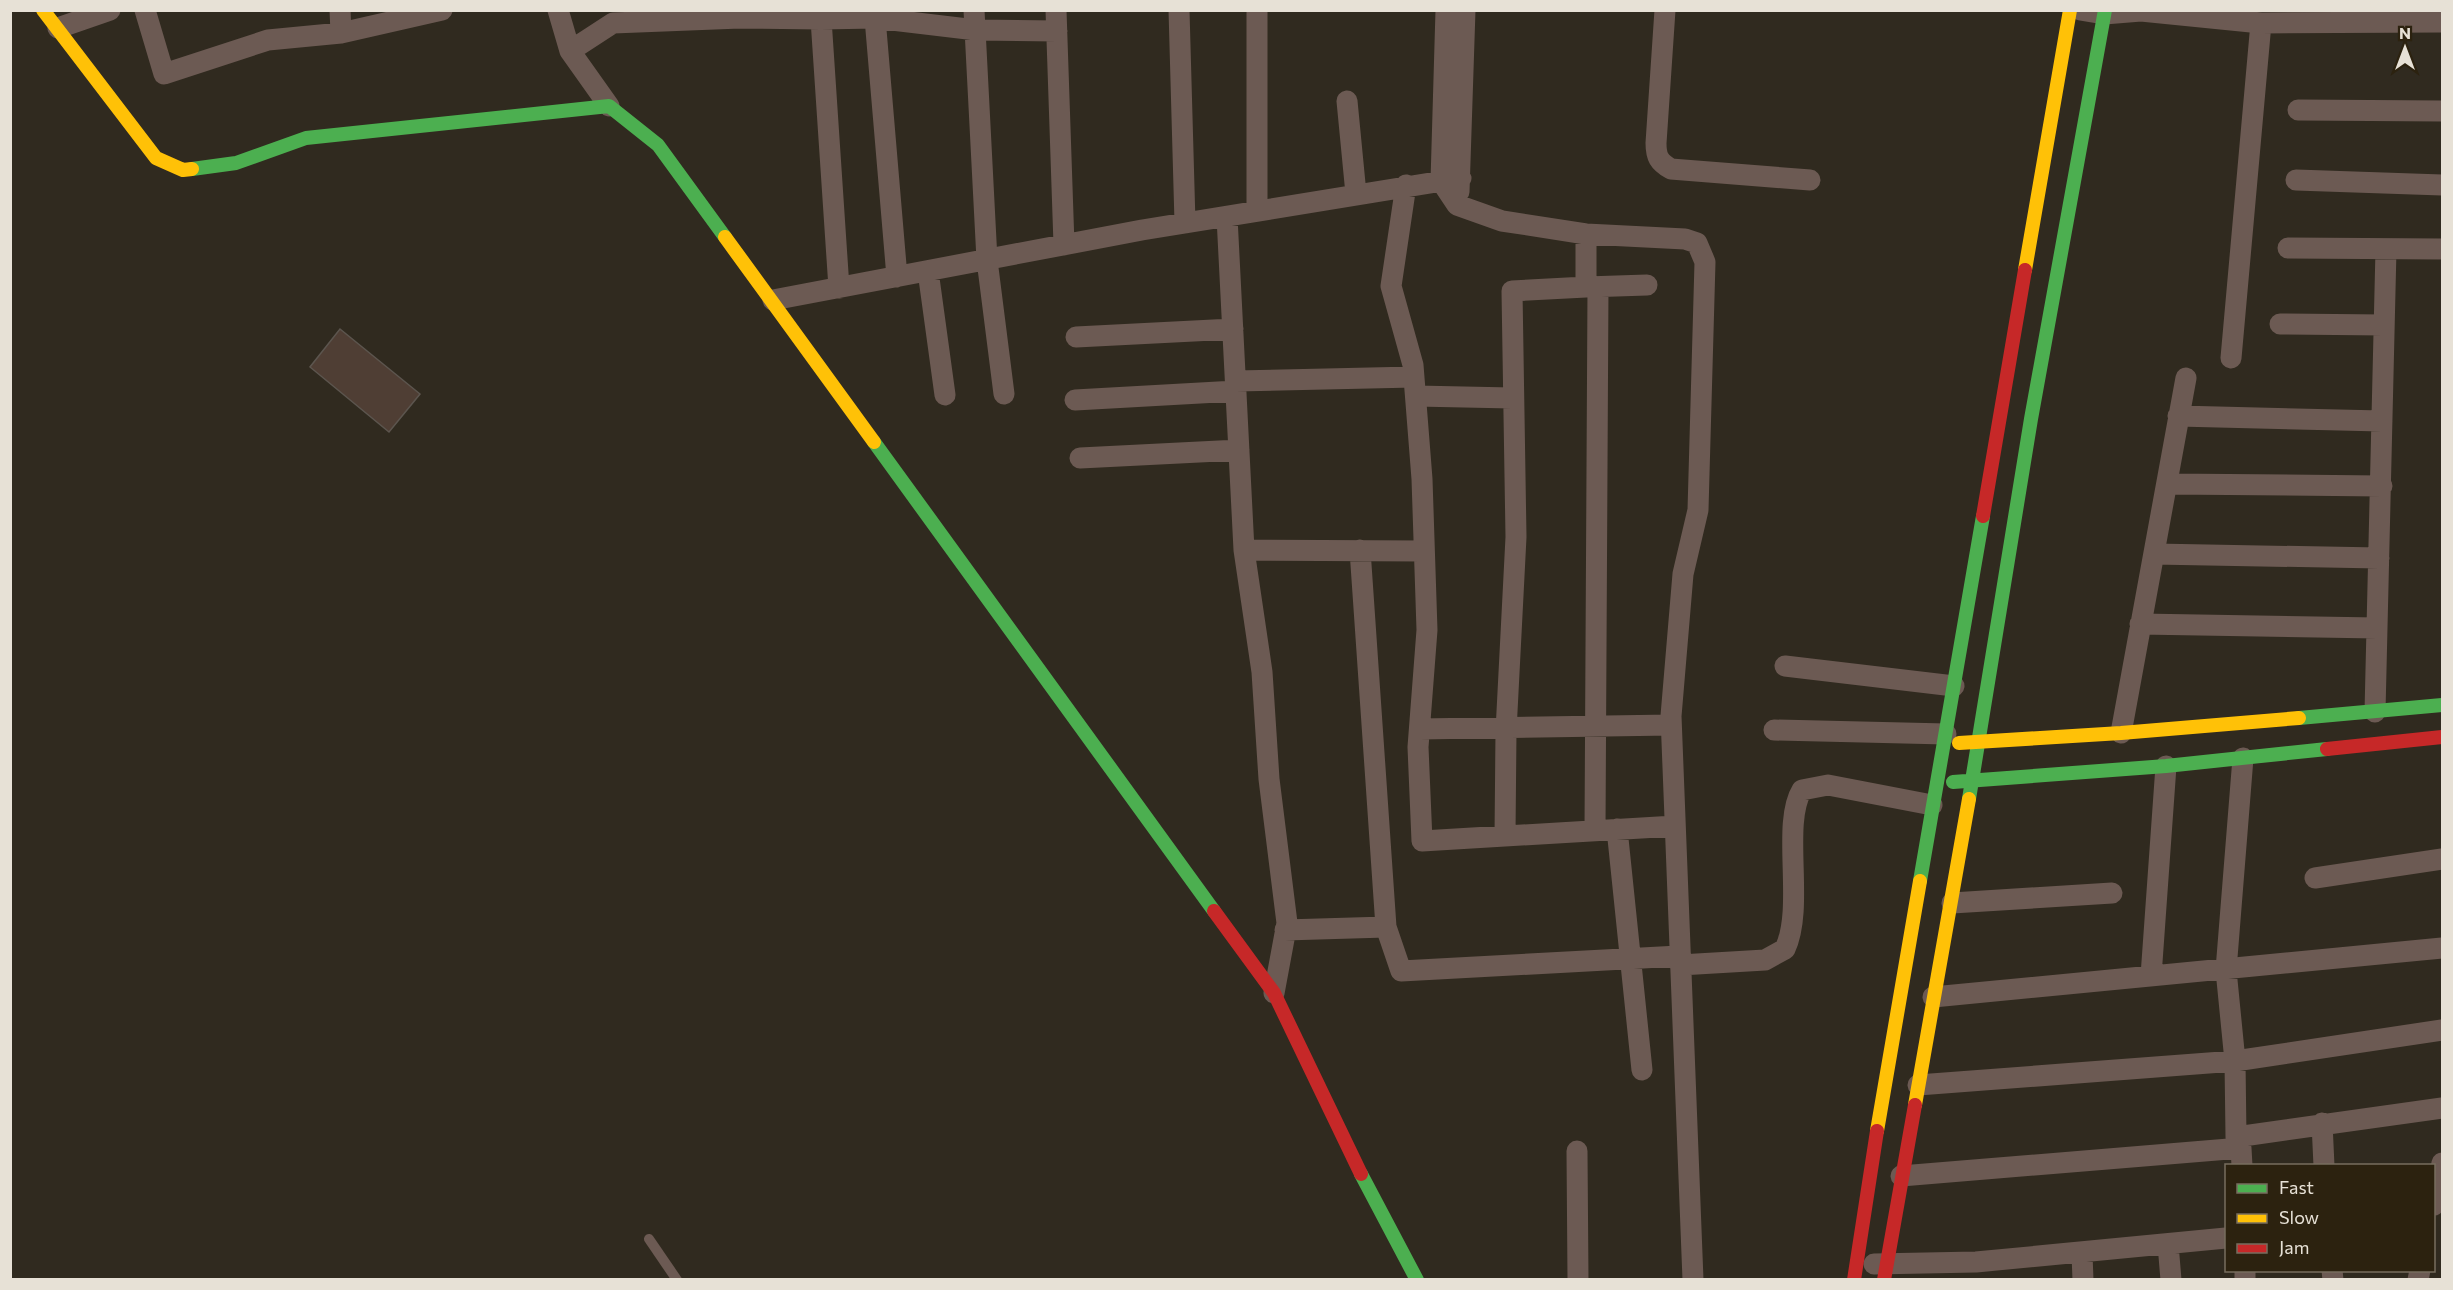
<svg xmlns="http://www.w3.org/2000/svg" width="2453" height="1290" font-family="Commissioner,sans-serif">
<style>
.building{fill:#4f3e34;stroke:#5c554e;stroke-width:1.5}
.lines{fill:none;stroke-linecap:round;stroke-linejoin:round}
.lane{stroke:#6c5a53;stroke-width:10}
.street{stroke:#6c5a53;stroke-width:21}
.fast{stroke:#4caf50;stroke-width:14}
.slow{stroke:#ffc107;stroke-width:14}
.jam{stroke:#c62828;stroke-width:14}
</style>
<rect width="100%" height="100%" fill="#302a1f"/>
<path class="building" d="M340 329 420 394 389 432 310 367Z"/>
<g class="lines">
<path class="lane" d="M649 1239 677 1280"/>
<path class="street" d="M145 10 164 74 268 40 341 33 442 10
M340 10 341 33
M558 10 570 51 609 106
M974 10 987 260 1004 394
M1056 10 1064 245
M1179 10 1185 223
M1257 10V211
M1446 10 1441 181 1457 205 1502 221 1586 234 1685 239 1697 243 1705 262 1698 510 1683 574 1671 716 1693 1280
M1665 10 1656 143C1656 157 1659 162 1671 169L1810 180
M2080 10 2104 14 2141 11 2261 23 2442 22
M875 18 897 277
M58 28 110 10
M570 51 613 23 740 18 821 19
M1347 101 1356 194
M2298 110 2442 111
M2296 180 2442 185
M1406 185 1391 286 1413 365 1422 479 1427 630 1418 747 1422 841 1675 826
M1459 192 1465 10
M1227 217 1244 550 1262 672 1269 779 1287 923 1274 993
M2288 248 2442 249
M928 271 945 395
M1586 287 1647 285
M839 288 821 19 875 18 976 30 1057 31
M773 300 1142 230 1461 178
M2280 324 2384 325
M1076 337 1233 329
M2231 358 2261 23
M1236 381 1414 377
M1416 396 1512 398
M1075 400 1236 391
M2178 416 2382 421
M1080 458 1239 450
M2168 484 2382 486
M1244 550 1424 551
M1360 550 1386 927
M2154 554 2379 558
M2140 624 2377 628
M1785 666 1954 686
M2375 712 2386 249
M1420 729 1671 725
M1774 730 1946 734
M2121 733 2186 378
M1617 829 1642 1070
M1595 831 1598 287
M1505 836 1506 731 1516 537 1512 291 1586 287V234
M2315 878 2442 859
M1952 903 2112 893
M1285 930 1386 927 1401 971 1679 956
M1680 965 1765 960 1785 949C1805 907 1781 824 1802 790L1828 785 1932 805
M2151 976 2166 766
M1933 997 2442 948
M1918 1085 2235 1061 2442 1030
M2322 1123 2324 1166
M2236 1137 2442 1108
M1577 1151 1578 1280
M2242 1166 2241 1148 2236 1137 2235 1061 2226 970 2243 758
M1901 1176 2241 1148
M2434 1205 2442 1163
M2168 1244 2171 1280
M2082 1254 2083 1280
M1874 1264 1976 1262 2226 1238
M2245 1270V1280
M2332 1270 2333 1280
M2418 1280 2420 1270"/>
<path class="fast" d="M192 169 236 163 306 138 609 106 658 145 725 237
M874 442 1214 911
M2299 718 2442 705
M1953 782 2166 766 2327 749
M1969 799 2031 419 2105 10
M1920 881 1983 516
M1361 1174 1417 1280"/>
<path class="slow" d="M43 10 156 158 183 170 192 169
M725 237 874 442
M2025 270 2070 10
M1959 743 2121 733 2299 718
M1915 1105 1969 799
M1877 1131 1920 881"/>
<path class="jam" d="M1983 516 2025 270
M2327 749 2442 737
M1214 911 1274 993 1361 1174
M1854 1280 1877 1131
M1884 1280 1915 1105"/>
</g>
<rect width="2453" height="1290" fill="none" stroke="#e7e1d6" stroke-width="24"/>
<rect x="2225" y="1164" width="210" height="108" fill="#2c220f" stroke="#776e5f" stroke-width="1.5"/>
<rect x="2237" y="1184" width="30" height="9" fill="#4caf50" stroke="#776e5f" stroke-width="1.5"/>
<text x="2279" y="1194" font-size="18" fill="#e7e1d6">Fast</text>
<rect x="2237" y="1214" width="30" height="9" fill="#ffc107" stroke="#776e5f" stroke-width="1.5"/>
<text x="2279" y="1224" font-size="18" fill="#e7e1d6">Slow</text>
<rect x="2237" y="1244" width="30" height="9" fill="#c62828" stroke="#776e5f" stroke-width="1.5"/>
<text x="2279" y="1254" font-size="18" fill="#e7e1d6">Jam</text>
<g transform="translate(2405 48)" stroke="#2c220f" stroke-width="4.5" paint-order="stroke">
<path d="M0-4.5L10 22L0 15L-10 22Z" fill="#e7e1d6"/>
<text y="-9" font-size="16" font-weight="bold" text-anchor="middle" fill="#e7e1d6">N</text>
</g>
</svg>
